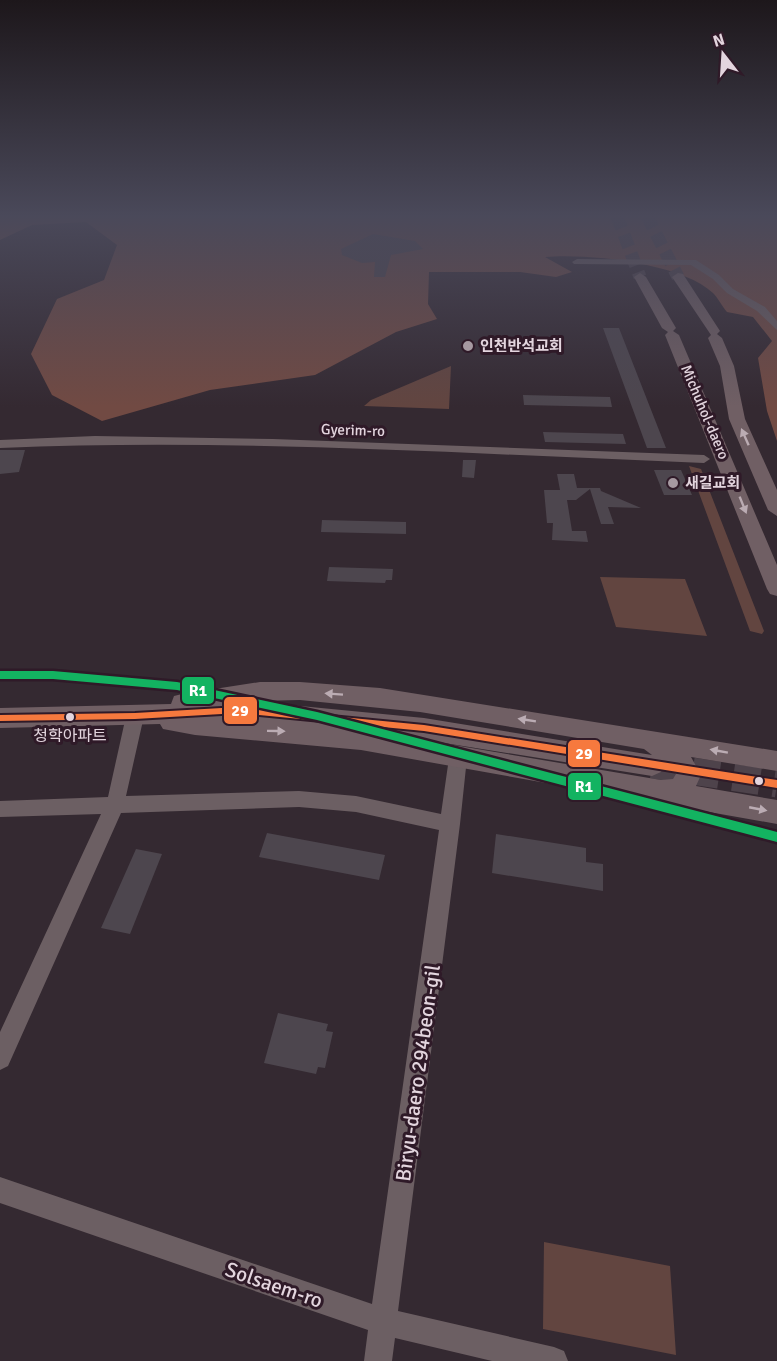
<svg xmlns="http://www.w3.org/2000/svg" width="777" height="1361" font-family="Signika,'Noto Sans KR',sans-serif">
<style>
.green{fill:#624540}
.forest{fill:#714a43}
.building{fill:#4d464e}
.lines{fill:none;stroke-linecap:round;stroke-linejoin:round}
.major-tunnel-far1{stroke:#4e434b;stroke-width:13;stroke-dasharray:13 7;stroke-linecap:butt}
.major-tunnel{stroke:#4e434b;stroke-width:27;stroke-dasharray:27 14;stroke-linecap:butt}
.minor{fill:#6c5f63;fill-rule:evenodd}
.major{fill:#705f64;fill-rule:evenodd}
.bus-1-casing{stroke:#2f1a28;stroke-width:4}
.bus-1{fill:#f6793e;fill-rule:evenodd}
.rail-1-casing{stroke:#2f1a28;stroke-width:5}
.rail-1{fill:#13b361;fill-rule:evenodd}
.oneway{fill:#bbacb3}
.poi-dot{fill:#a699a1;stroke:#2f1a28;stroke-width:2}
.bus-dot{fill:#e3d5de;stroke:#2f1a28;stroke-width:2}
.labels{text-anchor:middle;stroke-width:6;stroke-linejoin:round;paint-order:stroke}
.far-poi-label{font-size:15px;font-weight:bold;fill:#e3d5de;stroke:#2f1a28;text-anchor:start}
.far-street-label{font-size:15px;fill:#e3d5de;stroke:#2f1a28}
.bus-label{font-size:16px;fill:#e3d5de;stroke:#2f1a28}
.near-street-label{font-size:21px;fill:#e3d5de;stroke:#2f1a28}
.line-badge{stroke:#2f1a28;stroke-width:2}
.badge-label{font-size:16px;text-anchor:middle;font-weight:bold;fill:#fff}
</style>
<rect width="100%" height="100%" fill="#342931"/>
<path class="green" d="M451 366 449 409 364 406 371 400Z
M689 466 701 469 764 631 762 634 750 631Z
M600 577 685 579 707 636 616 627Z
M544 1242 670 1266 676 1355 543 1329Z"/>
<path class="forest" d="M0 216H777V441L767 411 758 358 772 341 753 317 727 312C722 306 718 298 713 293 682 263 587 253 545 257L572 272 556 277 520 272H429L428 304 437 319 396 332 315 375 210 390 102 421 52 395 31 354 57 299 104 280 117 245 86 222 32 225 0 240Z"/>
<path class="building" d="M373 234 415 241 423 249 391 255 385 277H374L375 262 362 263 342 255 341 249Z
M603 328H619L666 448H647Z
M523 395 610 397 612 407 524 405Z
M543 432 623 434 626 444 545 442Z
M0 450H25L19 472 0 474Z
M463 460H476L474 478 462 477Z
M654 470H681L692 495H664Z
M557 474H574L577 488H600L601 491 641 508 608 507 614 524H601L590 489 576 500H567L572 531H586L588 542 552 540 553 523H547L544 490H560Z
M322 520 406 522V534L321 532Z
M329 567 393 569 392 580H386L385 583 327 581Z
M267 833 385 855 379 880 259 857Z
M496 834 586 848V862L603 864V891L492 873Z
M136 849 162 854 130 934 101 928Z
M278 1013 328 1024 326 1031 333 1032 325 1068 318 1067 316 1074 264 1063Z"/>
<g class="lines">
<path class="major-tunnel-far1" d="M617 216 640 277
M647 216 678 277"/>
<path class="major-tunnel" d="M652 765 777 784"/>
<path class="minor" d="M577 259 696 260 719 275 733 289 765 307 777 321V330L757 311 727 293 713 279 691 265 574 264 572 262Z
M95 436 273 439 704 455 710 459 704 463C470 454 234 438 0 448V440Z
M135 709 141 711 144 716 126 796 299 791 356 796 441 814 449 758 452 753 458 750 464 753 467 758 460 824 398 1311 554 1347 564 1351 568 1361H492L395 1338 392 1361H364L368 1330 0 1203V1177L372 1304 439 830 356 812 299 807 121 813 8 1066 0 1070V1032L101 814 0 817V801L108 797 126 716 129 711Z"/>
<path class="major" d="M640 273 646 277 676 328 673 331 679 335 777 565V596L770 594 767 589 665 335 668 332 662 328 634 277Z
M678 273 683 274 720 331 717 334 722 338 734 366 745 419 777 490V516L768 510 729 419 720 366 708 338 711 335 672 277Z
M260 682H300L380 688 777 751V771L691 757 701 775 696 786 777 800V824L361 750 195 735 163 729 160 724 0 728V708L171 704 174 696 182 694ZM300 700 420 712 644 749 652 755 424 718 248 701ZM388 734 652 776 661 772 664 765 662 761 676 774 673 779 661 780Z"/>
<g class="bus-1-casing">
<path id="bus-1" d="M239 707 424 725 777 780V788L424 731 239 713 135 719 0 721V715L135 713Z"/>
</g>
<use href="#bus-1" class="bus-1"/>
<g class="rail-1-casing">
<path id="rail-1" d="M0 671H53L177 682 317 712 777 832V842L317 720 177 690 53 679H0Z"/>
</g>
<use href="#rail-1" class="rail-1"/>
</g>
<defs><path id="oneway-solid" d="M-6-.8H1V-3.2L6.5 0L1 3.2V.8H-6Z" transform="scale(1.5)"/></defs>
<g class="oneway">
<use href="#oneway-solid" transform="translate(745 437) rotate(-114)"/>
<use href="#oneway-solid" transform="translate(743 505) rotate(68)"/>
<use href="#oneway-solid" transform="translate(334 694) rotate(-176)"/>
<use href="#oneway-solid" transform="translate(527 720) rotate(-171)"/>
<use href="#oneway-solid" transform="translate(276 731) rotate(1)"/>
<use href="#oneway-solid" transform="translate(719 751) rotate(-170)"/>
<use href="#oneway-solid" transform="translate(758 809) rotate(11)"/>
</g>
<linearGradient id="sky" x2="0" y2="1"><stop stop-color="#1d171b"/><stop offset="0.53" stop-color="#4a495a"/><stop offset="1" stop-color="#4a495a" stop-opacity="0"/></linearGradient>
<rect width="777" height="407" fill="url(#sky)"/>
<g class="poi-dot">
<circle cx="468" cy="346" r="6"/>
<circle cx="673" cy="483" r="6"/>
</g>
<g class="bus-dot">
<circle cx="70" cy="717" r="5"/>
<circle cx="759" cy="781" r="5"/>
</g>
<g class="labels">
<g class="far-poi-label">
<text x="480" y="351">인천반석교회</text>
<text x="685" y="488">새길교회</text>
</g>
<g class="far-street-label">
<text transform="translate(705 412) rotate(67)" y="5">Michuhol-daero</text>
<text transform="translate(353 430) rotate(2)" y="5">Gyerim-ro</text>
</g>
<g class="bus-label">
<text x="70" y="741">청학아파트</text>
</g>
<g class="near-street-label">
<text transform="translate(418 1073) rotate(-82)" y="7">Biryu-daero 294beon-gil</text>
<text transform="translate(274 1285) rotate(19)" y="7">Solsaem-ro</text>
</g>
</g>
<g class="line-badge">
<rect x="181" y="676" width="34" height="29" rx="6" fill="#13b361"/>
<rect x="223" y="696" width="35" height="29" rx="6" fill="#f6793e"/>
<rect x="567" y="739" width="34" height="29" rx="6" fill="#f6793e"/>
<rect x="567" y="772" width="35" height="29" rx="6" fill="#13b361"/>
</g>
<g class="badge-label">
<text x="198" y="696">R1</text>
<text x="240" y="716">29</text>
<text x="584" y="759">29</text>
<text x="584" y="792">R1</text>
</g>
<g transform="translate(723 54) rotate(343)" stroke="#2f1a28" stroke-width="4.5" paint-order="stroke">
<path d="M0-4.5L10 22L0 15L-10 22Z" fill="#e3d5de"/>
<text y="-9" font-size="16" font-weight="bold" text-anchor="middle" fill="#e3d5de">N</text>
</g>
</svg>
